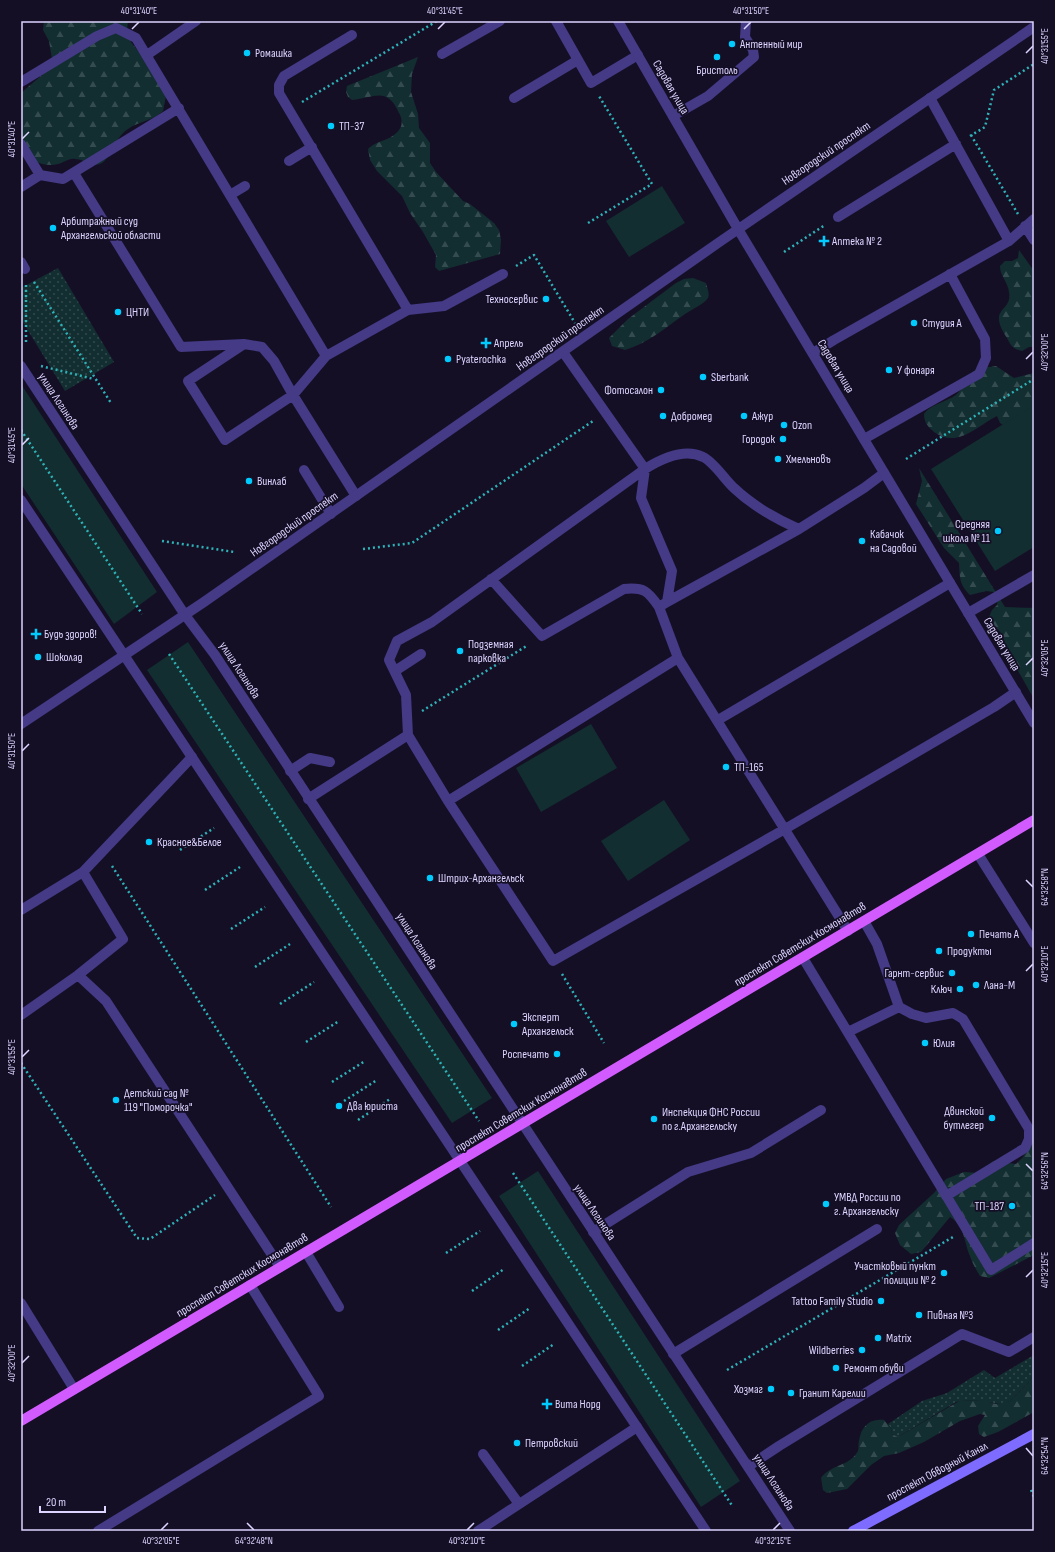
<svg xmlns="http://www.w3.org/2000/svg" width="1055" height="1552" font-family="'Sofia Sans Condensed',sans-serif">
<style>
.grass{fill:url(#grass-dots)}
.forest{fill:url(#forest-firs)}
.park{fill:#122e30}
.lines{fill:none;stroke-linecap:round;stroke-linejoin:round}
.path{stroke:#2fb2b7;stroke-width:2.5;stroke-dasharray:2 3;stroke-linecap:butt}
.lane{stroke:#443a85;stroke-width:10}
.street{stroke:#443a85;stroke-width:10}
.secondary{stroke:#7e6bff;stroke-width:10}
.primary{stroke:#d25bff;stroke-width:10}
.ticks{fill:none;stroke:#ddd4ff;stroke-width:1.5}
.poi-dot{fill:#00cbfe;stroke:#150f26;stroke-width:1.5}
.labels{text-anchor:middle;stroke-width:3.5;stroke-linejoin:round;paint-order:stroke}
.poi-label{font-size:12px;fill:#ddd4ff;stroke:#150f26;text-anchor:start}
.street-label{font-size:12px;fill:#ddd4ff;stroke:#150f26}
.neatline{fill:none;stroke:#ddd4ff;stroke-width:1.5}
.ticks-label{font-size:10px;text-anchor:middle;fill:#ddd4ff}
</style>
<defs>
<pattern id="grass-dots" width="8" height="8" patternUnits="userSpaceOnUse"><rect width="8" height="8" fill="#122e30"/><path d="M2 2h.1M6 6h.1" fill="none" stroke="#344b4f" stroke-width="1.8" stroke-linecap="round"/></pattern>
<pattern id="forest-firs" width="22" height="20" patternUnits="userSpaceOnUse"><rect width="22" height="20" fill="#122e30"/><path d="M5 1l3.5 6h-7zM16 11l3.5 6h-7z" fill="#344b4f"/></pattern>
</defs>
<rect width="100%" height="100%" fill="#150f26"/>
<path class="grass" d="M58 268 114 362 65 391 21 319V288Z
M1034 1355V1371L1030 1381 1010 1401 1001 1404 981 1401 966 1400 956 1402 898 1437 892 1434 891 1428 888 1424 922 1401 947 1393 984 1370 995 1378Z"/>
<path class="forest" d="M44 21H128L127 31 131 42 138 51 166 96 163 111C153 121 139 121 128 129 115 137 113 155 102 163 93 168 84 159 75 159 68 158 64 163 58 164 44 168 32 160 21 152V93L42 75 52 59 49 41 43 30Z
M418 57 412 74 411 92 418 114 419 128 430 143V163L436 172 463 201 470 204 494 223 499 230 501 240 500 254 439 271 435 267 436 255 423 232 410 213 402 196 377 171 370 160 368 149C377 140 391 141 399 130 403 125 402 118 399 113 387 86 374 98 352 100L348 97 346 92 347 86Z
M1019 250 1034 271V347H1029L1022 351C1013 349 1011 346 1007 338 986 306 1013 313 1009 292 1008 282 1000 276 1000 266L1005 261H1012L1018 258Z
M693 278 706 283C707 288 710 293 708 298 703 305 692 309 685 314 665 328 648 343 625 350L612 346 609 338 628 319 676 283 684 279Z
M996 366 1014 378 1034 373V418L1006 427 1000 423 997 416C977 426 957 449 934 432 928 427 924 422 924 414 931 404 946 402 956 395 964 388 967 375 975 370 981 366 988 368 996 366Z
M919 468 1005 607 1034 608V699L1009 655 1002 634 992 623 989 617 992 610 997 605 998 598 994 592 986 591 970 595C959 584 960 578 959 563L944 548 916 504 922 481Z
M1034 1135V1255L989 1278 980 1276C976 1269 972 1263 970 1256 964 1242 965 1226 950 1217L921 1252 911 1254 900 1245 895 1233 899 1225 934 1193 946 1179 964 1172 979 1173 993 1161 1016 1164 1023 1157Z
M1034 1371V1412L998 1432 984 1437 979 1434 978 1426 985 1415 980 1414 960 1421 924 1442 899 1453 884 1456 871 1465 847 1489 827 1493 823 1490 821 1478C831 1464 849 1467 858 1451 859 1448 858 1444 859 1441 861 1427 869 1418 884 1420L891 1428 892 1434 898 1437 961 1400 986 1401 996 1404 1010 1401 1030 1381Z"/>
<path class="park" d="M662 186 685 223 629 257 606 221Z
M21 384 157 592 114 624 21 484Z
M1034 405V547L995 571 931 469Z
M188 642 492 1098 452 1123 147 670Z
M591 724 617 768 541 812 516 768Z
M664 800 690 840 628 881 601 841Z
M538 1171 740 1481 701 1507 499 1196Z"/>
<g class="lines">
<path class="path" d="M302 102 437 21
M971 135 1018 214
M970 136 985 127 994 90 1034 64
M588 223 652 184 599 96
M784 252 825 225
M516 266 534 255 575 323
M34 282 111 403
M26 285V345
M41 366 94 379
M21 430 142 614
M906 459 1034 379
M162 541 234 552
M363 549 412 543 593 421
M169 654 479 1121
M422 711 528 645
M180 850 214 828
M112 866 331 1207
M205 890 240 867
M231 929 265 907
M255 967 290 944
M562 974 604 1043
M280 1004 314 982
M306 1042 339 1021
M21 1063 137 1238 150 1239 215 1195
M332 1082 365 1061
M344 1101 377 1080
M358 1120 390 1099
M513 1173 733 1507
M446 1253 480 1231
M472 1291 504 1269
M498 1330 530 1308
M522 1366 554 1344
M727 1370 953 1237
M1031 1490 1034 1497"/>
<path class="lane" d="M556 21 591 83 638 55
M442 54 500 21
M147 55 196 21
M21 82 97 36 116 28 136 38 326 356 293 395 225 440 188 381 244 344
M514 98 578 60
M930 98 1009 241
M673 116 708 96 754 57 753 50 745 37 746 21
M21 144 40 175
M289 161 312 147
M74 173 181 347 244 344 262 347 274 361 293 395 356 496
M21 187 40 175 63 179 179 108
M230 195 245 186
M838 217 956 144
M1025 226 1034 240
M21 262 25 269
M408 310 444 306 503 274
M563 352 645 469 432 622 397 641 389 660 406 695 408 735 448 801 553 961 785 829 994 707 1016 692
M813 353 834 340 1009 241 1034 219
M326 356 408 310 279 93V85L284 76 352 35
M864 439 979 374 986 358 985 339 950 274
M304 470 331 514
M491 579 542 636 624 589C644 587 648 591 659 607
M667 602 799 529
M968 613 1034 575
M395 671 421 654
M718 720 950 583
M290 771 310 758 330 762
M308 799 408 735
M448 801 678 658
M978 854 1034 943
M21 910 83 872
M864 921 877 944 899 1007 912 1014 926 1018 953 1013 963 1019 1029 1129V1139L1025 1148 946 1196
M848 931 678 658 659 607 667 602 672 571 641 498 645 469C661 459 685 448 703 457 714 462 725 480 734 488 753 506 776 519 799 529L864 488 884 473
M803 958 991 1270 1034 1243
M78 975 106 1001 280 1267
M21 1015 78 975 123 939 83 872 192 757
M848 1032 899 1007
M593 1232 688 1172 751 1153 821 1110
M306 1252 339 1307
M21 1303 74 1389
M673 1354 877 1229
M483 1454 519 1504
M749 1466 779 1446 962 1334 1009 1352 1034 1337
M98 1531 319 1396 250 1285
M478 1531 637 1427"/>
<path class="street" d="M618 21 738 229 1034 723
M21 366 185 615 215 655 790 1531
M21 500 706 1531
M21 724 204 602 718 243 1034 27"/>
<path class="secondary" d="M853 1531 1034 1434"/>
<path class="primary" d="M21 1421 1034 820"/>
</g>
<path class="ticks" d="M132 29 139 22M438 29 445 22M744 29 751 22M1026 53 1033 46M22 139 29 132M1026 359 1033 352M22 445 29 438M1026 665 1033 658M22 751 29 744M1026 880 1033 887M1026 971 1033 964M22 1057 29 1050M1026 1164 1033 1171M1026 1277 1033 1270M22 1363 29 1356M1026 1448 1033 1456M247 1523 254 1530M161 1530 168 1523M467 1530 474 1523M773 1530 780 1523"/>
<g class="poi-dot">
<circle cx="732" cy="44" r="4"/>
<circle cx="247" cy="53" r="4"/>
<circle cx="717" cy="57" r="4"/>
<circle cx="331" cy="126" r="4"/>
<circle cx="53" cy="228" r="4"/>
<path d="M822 235h4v4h4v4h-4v4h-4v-4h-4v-4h4z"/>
<circle cx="546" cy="299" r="4"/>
<circle cx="118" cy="312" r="4"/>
<circle cx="914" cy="323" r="4"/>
<path d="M484 337h4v4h4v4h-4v4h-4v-4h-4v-4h4z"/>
<circle cx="448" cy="359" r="4"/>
<circle cx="889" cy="370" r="4"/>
<circle cx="703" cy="377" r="4"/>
<circle cx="661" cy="390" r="4"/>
<circle cx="663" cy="416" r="4"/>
<circle cx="744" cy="416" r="4"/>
<circle cx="784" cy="425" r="4"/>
<circle cx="783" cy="439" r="4"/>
<circle cx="778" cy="459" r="4"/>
<circle cx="249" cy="481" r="4"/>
<circle cx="998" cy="531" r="4"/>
<circle cx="862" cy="541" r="4"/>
<path d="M34 628h4v4h4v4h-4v4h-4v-4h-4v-4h4z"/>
<circle cx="460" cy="651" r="4"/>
<circle cx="38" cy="657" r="4"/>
<circle cx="726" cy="767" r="4"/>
<circle cx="149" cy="842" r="4"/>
<circle cx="430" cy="878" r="4"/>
<circle cx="971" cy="934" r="4"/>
<circle cx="939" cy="951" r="4"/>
<circle cx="952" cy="973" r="4"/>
<circle cx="976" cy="985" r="4"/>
<circle cx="960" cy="989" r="4"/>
<circle cx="514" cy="1024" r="4"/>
<circle cx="925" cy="1043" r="4"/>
<circle cx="557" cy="1054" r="4"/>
<circle cx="116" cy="1100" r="4"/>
<circle cx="339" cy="1106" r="4"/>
<circle cx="992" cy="1118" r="4"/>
<circle cx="654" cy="1119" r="4"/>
<circle cx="826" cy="1204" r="4"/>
<circle cx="1012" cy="1206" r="4"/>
<circle cx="944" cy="1273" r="4"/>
<circle cx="881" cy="1301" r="4"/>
<circle cx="919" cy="1315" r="4"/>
<circle cx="878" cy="1338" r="4"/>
<circle cx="862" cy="1350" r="4"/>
<circle cx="836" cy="1368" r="4"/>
<circle cx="771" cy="1389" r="4"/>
<circle cx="791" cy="1393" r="4"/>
<path d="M545 1398h4v4h4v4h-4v4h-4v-4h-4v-4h4z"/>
<circle cx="517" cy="1443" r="4"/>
</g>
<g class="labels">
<g class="poi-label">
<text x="740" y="48">Антенный мир</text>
<text x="255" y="57">Ромашка</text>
<text x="717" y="74" text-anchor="middle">Бристоль</text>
<text x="339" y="130">ТП-37</text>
<text x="61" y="225">Арбитражный суд<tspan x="61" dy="14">Архангельской области</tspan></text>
<text x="832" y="245">Аптека № 2</text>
<text x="538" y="303" text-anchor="end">Техносервис</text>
<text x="126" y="316">ЦНТИ</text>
<text x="922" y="327">Студия А</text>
<text x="494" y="347">Апрель</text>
<text x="456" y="363">Pyaterochka</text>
<text x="897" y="374">У фонаря</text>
<text x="711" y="381">Sberbank</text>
<text x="653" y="394" text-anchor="end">Фотосалон</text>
<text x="671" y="420">Добромед</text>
<text x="752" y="420">Ажур</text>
<text x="792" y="429">Ozon</text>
<text x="775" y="443" text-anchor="end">Городок</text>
<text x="786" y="463">Хмельновъ</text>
<text x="257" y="485">Винлаб</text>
<text x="990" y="528" text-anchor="end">Средняя<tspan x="990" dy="14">школа № 11</tspan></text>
<text x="870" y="538">Кабачок<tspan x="870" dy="14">на Садовой</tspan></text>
<text x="44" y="638">Будь здоров!</text>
<text x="468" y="648">Подземная<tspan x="468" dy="14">парковка</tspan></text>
<text x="46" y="661">Шоколад</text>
<text x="734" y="771">ТП-165</text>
<text x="157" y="846">Красное&amp;Белое</text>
<text x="438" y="882">Штрих-Архангельск</text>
<text x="979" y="938">Печать А</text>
<text x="947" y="955">Продукты</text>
<text x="944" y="977" text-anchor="end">Гарнт-сервис</text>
<text x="984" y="989">Лана-М</text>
<text x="952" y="993" text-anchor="end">Ключ</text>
<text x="522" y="1021">Эксперт<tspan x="522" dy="14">Архангельск</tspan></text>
<text x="933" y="1047">Юлия</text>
<text x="549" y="1058" text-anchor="end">Роспечать</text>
<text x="124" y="1097">Детский сад №<tspan x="124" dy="14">119 "Поморочка"</tspan></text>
<text x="347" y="1110">Два юриста</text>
<text x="984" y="1115" text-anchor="end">Двинской<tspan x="984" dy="14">бутлегер</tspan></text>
<text x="662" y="1116">Инспекция ФНС России<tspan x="662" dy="14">по г.Архангельску</tspan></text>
<text x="834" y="1201">УМВД России по<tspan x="834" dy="14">г. Архангельску</tspan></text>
<text x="1004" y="1210" text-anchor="end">ТП-187</text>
<text x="936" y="1270" text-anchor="end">Участковый пункт<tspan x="936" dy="14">полиции № 2</tspan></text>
<text x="873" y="1305" text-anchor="end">Tattoo Family Studio</text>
<text x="927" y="1319">Пивная №3</text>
<text x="886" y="1342">Matrix</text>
<text x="854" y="1354" text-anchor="end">Wildberries</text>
<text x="844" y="1372">Ремонт обуви</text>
<text x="763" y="1393" text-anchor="end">Хозмаг</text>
<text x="799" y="1397">Гранит Карелии</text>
<text x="555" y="1408">Вита Норд</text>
<text x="525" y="1447">Петровский</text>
</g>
<g class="street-label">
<text transform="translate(671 87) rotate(60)" y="4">Садовая улица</text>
<text transform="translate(826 153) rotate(-34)" y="4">Новгородский проспект</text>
<text transform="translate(560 338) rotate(-35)" y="4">Новгородский проспект</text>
<text transform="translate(836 366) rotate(59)" y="4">Садовая улица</text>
<text transform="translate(59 401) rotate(57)" y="4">улица Логинова</text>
<text transform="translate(294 524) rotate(-35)" y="4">Новгородский проспект</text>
<text transform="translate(1002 644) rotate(59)" y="4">Садовая улица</text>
<text transform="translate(240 670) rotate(57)" y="4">улица Логинова</text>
<text transform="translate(417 941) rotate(57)" y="4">улица Логинова</text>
<text transform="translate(800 944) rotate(-31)" y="4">проспект Советских Космонавтов</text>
<text transform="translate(521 1110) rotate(-31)" y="4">проспект Советских Космонавтов</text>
<text transform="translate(595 1212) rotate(56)" y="4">улица Логинова</text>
<text transform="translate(242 1275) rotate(-31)" y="4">проспект Советских Космонавтов</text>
<text transform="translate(937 1471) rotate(-28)" y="4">проспект Обводный Канал</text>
<text transform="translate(774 1482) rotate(57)" y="4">улица Логинова</text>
</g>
</g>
<rect width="1055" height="1552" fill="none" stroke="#150f26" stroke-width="44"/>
<path d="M40 1506v6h65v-6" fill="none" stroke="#ddd4ff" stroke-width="2"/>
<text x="46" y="1506" font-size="12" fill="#ddd4ff" stroke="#150f26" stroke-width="3" paint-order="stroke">20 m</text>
<rect x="22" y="22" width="1011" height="1508" class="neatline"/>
<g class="ticks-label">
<text x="139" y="14">40°31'40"E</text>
<text x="445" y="14">40°31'45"E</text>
<text x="751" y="14">40°31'50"E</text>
<text transform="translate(1044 46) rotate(-90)" y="4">40°31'55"E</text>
<text transform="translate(11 139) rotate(-90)" y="4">40°31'40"E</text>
<text transform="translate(1044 352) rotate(-90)" y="4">40°32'00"E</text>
<text transform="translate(11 445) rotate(-90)" y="4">40°31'45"E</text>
<text transform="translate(1044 658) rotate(-90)" y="4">40°32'05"E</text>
<text transform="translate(11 751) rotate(-90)" y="4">40°31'50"E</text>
<text transform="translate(1044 887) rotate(-90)" y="4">64°32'58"N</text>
<text transform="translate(1044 964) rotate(-90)" y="4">40°32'10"E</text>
<text transform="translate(11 1057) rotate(-90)" y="4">40°31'55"E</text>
<text transform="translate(1044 1171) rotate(-90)" y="4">64°32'56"N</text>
<text transform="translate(1044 1270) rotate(-90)" y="4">40°32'15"E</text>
<text transform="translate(11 1363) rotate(-90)" y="4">40°32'00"E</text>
<text transform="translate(1044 1456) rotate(-90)" y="4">64°32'54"N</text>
<text x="161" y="1544">40°32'05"E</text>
<text x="254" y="1544">64°32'48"N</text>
<text x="467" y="1544">40°32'10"E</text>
<text x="773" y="1544">40°32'15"E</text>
</g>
</svg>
